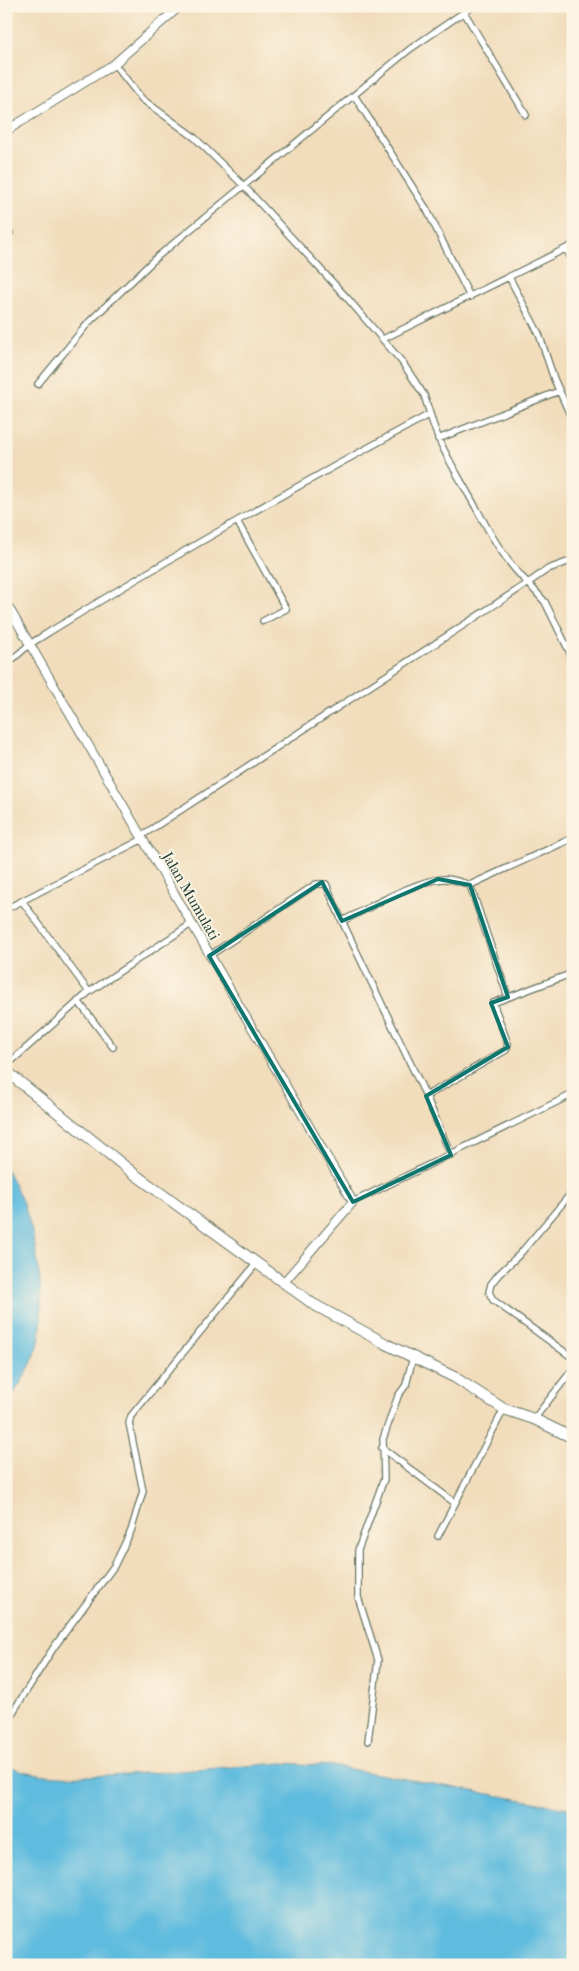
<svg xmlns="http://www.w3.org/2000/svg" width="579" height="1971" font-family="'IM FELL French Canon',serif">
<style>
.water{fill:#61bcde;stroke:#407c89}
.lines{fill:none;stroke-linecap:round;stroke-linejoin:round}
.minor-casing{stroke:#687563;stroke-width:8}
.tertiary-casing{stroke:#687563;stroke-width:10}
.trunk-casing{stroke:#687563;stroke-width:12}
.minor{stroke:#fff;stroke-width:5.5}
.tertiary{stroke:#fff;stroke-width:8}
.trunk{stroke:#fff;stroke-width:10}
.marked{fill:none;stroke:#0f766e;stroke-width:4;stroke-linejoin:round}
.labels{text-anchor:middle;stroke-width:4;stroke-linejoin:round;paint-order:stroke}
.street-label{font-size:15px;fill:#1f3d34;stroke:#fcf5e5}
</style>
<rect width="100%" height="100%" fill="#fcf5e5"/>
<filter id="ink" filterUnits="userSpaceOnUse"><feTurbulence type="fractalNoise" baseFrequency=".02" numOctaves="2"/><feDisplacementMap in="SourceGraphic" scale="10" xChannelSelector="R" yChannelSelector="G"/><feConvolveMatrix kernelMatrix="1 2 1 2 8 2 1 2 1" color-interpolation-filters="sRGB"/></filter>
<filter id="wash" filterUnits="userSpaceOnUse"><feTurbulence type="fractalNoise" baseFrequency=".0096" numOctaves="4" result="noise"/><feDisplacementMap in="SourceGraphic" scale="20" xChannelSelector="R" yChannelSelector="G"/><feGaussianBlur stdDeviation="1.12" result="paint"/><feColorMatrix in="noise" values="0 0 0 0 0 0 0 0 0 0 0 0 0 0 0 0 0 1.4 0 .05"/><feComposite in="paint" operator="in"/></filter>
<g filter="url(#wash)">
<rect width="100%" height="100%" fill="#f1dcbb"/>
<path class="water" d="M6 1168C12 1180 19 1193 24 1206 37 1238 47 1312 38 1346 31 1367 20 1386 6 1403Z
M282 1763 333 1766 573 1809V1965H6V1765C44 1781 86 1776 126 1774 178 1772 230 1767 282 1763Z"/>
</g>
<g filter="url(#ink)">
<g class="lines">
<g class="minor-casing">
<path id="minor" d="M464 12 526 115
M354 95 427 210 470 297
M6 235 10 233
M566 249 573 261
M509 277 539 334 554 379 573 421
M383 339 573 245
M38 384 89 322 157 257 410 49 473 6
M430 414C438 444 455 470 470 497 487 527 503 560 528 583L548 569 573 560
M438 439 559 391
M237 521 286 609 263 621
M6 665 30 644C161 562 295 487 430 414L424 395 402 362 348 299 244 186 194 137 142 99 114 64
M141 836 528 583 545 602 573 659
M22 901 89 992
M6 909 143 839
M342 921C368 909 415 880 443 879 452 878 461 882 470 885
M209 956 316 884H326L342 921 426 1096 451 1155
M508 997 470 885 573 838
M78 1001 113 1047
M6 1066 89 992 191 924
M426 1096 506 1050 508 1044 493 1003 573 973
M573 1191 519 1255 499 1274 491 1284 489 1292 493 1300 573 1358
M353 1202 573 1094
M534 1419 573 1369
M382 1448 455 1503
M438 1536 504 1409
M6 1723 54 1647 114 1566 131 1531 143 1491 129 1423 131 1416 256 1264
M368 1741 378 1660 358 1597V1550L384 1479 383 1439 398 1396 406 1385 413 1357"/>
</g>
<g class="tertiary-casing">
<path id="tertiary" d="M6 131 114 64 180 6
M6 603 353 1202 284 1282"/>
</g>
<g class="trunk-casing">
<path id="trunk" d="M6 1071 133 1173 313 1304 388 1345 454 1377 504 1409 534 1419 573 1438"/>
</g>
<use href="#minor" class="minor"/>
<use href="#tertiary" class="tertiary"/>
<use href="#trunk" class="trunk"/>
</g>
</g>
<path class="marked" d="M438 879 470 885 508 997 491 1003 508 1047 426 1096 451 1155 353 1202 209 956 322 882 342 921Z"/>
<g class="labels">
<g class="street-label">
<text transform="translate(191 896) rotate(60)" y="5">Jalan Mumulati</text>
</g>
</g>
<rect width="579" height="1971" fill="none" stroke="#fcf5e5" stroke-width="25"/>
</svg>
